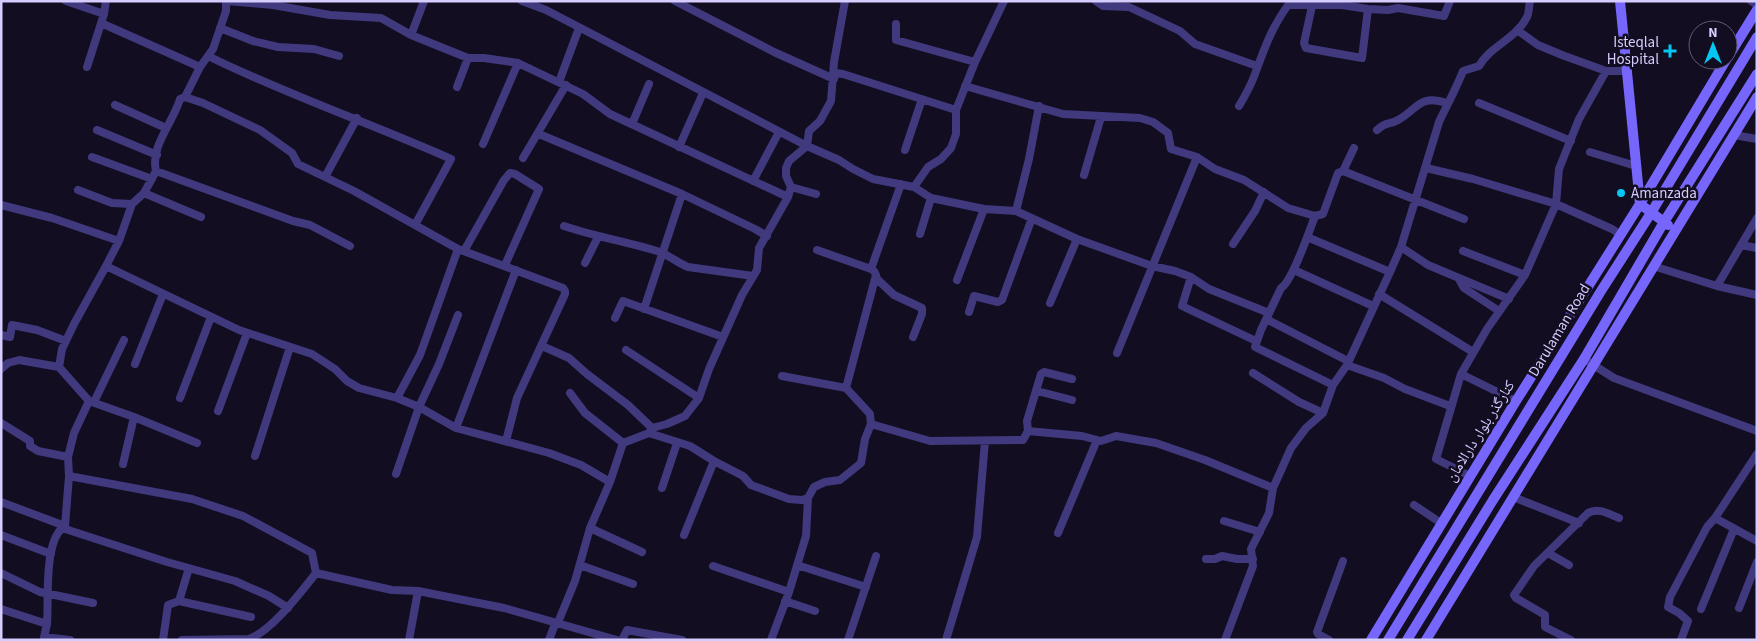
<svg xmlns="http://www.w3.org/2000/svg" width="1758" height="641" font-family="'Source Sans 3','Noto Naskh Arabic',sans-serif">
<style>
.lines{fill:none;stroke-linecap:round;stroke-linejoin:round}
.street{stroke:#41397e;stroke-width:8}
.secondary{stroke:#7666fc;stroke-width:10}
.poi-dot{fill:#04c8f3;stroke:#120d20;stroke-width:2}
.labels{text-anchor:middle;stroke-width:5;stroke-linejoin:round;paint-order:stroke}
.poi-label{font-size:15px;fill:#d6cdfe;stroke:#120d20;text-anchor:end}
.street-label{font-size:15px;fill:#d6cdfe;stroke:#120d20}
</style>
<rect width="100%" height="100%" fill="#120d20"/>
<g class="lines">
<path class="street" d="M66 1 104 14
M227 1 273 5 330 15 381 18 411 35 468 58H484L518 63 583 94 610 114 788 197
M522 1 546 10 807 146 839 160 853 169 873 179 914 187 931 198 984 209 1016 211 1077 239 1152 266 1175 271 1191 277 1209 289 1269 313
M675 1 774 52 834 79 835 73 843 74 956 110
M1096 1 1103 6 1129 7 1180 31 1195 44 1257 66
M1751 1 1757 5
M1312 6 1304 43 1306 48 1362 58 1368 9
M101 23 200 67
M896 24V40L975 62
M220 28 253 41 278 47 314 49 339 56
M1517 30 1538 45 1562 55 1606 71H1626
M411 35 424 1
M208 56C287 95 370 123 451 159L415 225
M87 67 104 14 106 1
M559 82 579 28
M965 86 1063 114 1140 118 1153 122 1168 133 1171 149 1197 157 1215 169 1244 180 1288 208 1315 216 1323 214 1338 173 1343 171 1354 148
M457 87 468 58
M185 97 203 103 260 130 292 153 298 164 354 191 458 249 563 288 565 291V294L517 398 506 441
M1479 103 1571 141
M115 105 166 128
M1239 106C1245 96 1251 85 1255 74 1264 49 1272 27 1288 5H1342L1368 9 1388 10 1398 8 1444 16 1450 1
M632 124 649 84
M97 130 157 155
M1377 130C1388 120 1388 126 1398 120 1418 109 1419 94 1447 103
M539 134 682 194 755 229 767 236
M1734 135 1757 139
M483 144 518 63
M679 147 703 93
M905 150 922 99
M1590 152 1636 166
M92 157 152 179
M523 158 566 85
M1426 168 1473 179 1556 204 1612 229 1621 235
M156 171 293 221 310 225 350 246
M1343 171 1464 219
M1084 175 1101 117
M325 177 357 118
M753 181 779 132
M791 187 816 194
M914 187 928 167 941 159 951 148 956 134V110L975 62 1004 1
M78 190 112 203 132 204
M144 193 201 217
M1 205 52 218 119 241
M1016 211 1029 159 1039 106
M1315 216C1310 229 1292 282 1281 288L1261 330 1255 347 1333 385
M564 226C596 237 629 242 660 252 670 256 678 263 688 267L753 276
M920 234 931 198
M1307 237 1390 272
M1233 244 1255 211 1264 192
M1741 245 1757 248
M1401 247 1428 265 1509 299
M464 251 504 180 510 173 515 174 539 189 505 265
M1463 251 1525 275
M585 263 598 237
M106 266 239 330 312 354 335 369 347 381 359 388 397 398 419 407 456 428 549 453 581 465 610 482
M1653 266 1717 286 1757 295
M871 269 901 184
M1294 270 1373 306
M876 275 877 279 894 295 922 308V314L913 337
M1191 277 1182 306 1256 341
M1459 279 1464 288 1499 311
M957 280 984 209
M1717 286 1757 218
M1379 294 1473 352
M1050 303 1077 239
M644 309 682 194
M969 312 974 296 998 302 1002 300 1032 218
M615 318 623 301 723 337
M1266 319 1348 361
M1 335 10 337 12 325 37 330 66 341
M542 346 569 358 587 374 628 405 652 428
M626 350 699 398
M1117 353 1197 157
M1584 359 1614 378 1757 431
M135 364 163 294
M1347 365 1384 378 1405 389 1450 406
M59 367 62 349 74 324 106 266 119 241 132 204 144 193 156 171C150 146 173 123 180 99L185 97 200 67 213 49 226 11V1
M1 369 8 363 19 360 59 367 89 401 134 417 197 443
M1253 373 1299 402 1323 413
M1461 374 1516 401
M782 376 846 388
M1037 391 1072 400
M570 393 585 413 623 443
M180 398 211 317
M397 398 420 355 458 249
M94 402 124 340
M218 411 247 333
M1 423 30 441V446L38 451 68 457
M871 424 930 441 1023 440 1028 431 1082 436 1101 441 1116 436 1156 443 1205 460 1273 488
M456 428 516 270
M1028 431 1027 421 1041 374 1044 372 1072 379
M649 433 690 446 714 461 743 476 751 485 789 499 802 500 808 498
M255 456 290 347
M123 464 134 417
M396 474 419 407 439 364 458 315
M69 476 192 499 243 516 312 553 316 573C301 592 270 633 248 639L182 640
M1470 476 1436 459 1461 374 1487 329 1525 275 1556 204 1559 169 1579 119 1606 71
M662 488 677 443
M1513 497 1579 523
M1 502 65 526
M1414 505 1441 523
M1715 518 1757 541
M1224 521 1260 532
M62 528 167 562 235 581 269 596 288 608
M590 528 642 552
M1058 533 1097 440
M1 535 51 554
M684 535 714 461
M1548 553 1569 565
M1206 559H1215L1222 556 1237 559H1253
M580 565 633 584
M797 565 866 587
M713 566 789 592
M1 573 40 592 93 603
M316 573 392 590 418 591 504 608 617 640
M179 601 189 568
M785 601 815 611
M1739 608 1757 562
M1 609 47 624
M1701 609 1734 529
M44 637 70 640
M44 640C44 635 46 629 47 624 49 601 43 539 65 526L69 476 68 457 74 433 89 401
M163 640 168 605 179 601 251 617
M409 640 418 591
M549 640 555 624 559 620 575 581 590 528 610 482 623 443 649 433 652 428 667 424 685 416 699 398 709 369 742 295 757 270 759 248 788 197 791 187 786 176V168L789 161 807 146 809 131 820 121 831 101 834 62 845 1
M622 640 627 630 682 640
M771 640 789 592 806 536 808 498 814 487 825 482 840 480 861 463 865 439 871 424 870 414 846 388 876 275 874 271 871 269 817 250
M848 640 876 556
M946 640 977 537 985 441
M1225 640 1253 566 1251 549 1269 513 1273 488 1291 448 1306 428 1323 413 1333 385 1347 365 1390 272 1401 247 1439 122C1447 105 1456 89 1463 71L1479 66C1490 46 1516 39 1527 17 1529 13 1529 6 1530 1
M1329 640 1318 634 1317 632 1343 561
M1571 640 1545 627V615L1516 598 1514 595 1534 566 1588 513C1598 507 1609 514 1619 518
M1681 640 1688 621 1679 613 1668 607 1670 597 1707 527 1715 518 1757 454"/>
<path class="secondary" d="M1620 1 1640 204 1668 225
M1728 57 1757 10
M1371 640 1516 401 1640 204 1726 60
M1388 640 1601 291 1651 213 1757 37
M1407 640 1493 500 1584 359 1664 222 1757 74
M1426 640 1757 97"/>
</g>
<g class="poi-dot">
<path d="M1667.5 43.5h5v5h5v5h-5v5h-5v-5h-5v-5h5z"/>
<circle cx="1621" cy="193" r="5"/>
</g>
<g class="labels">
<g class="poi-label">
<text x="1659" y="47">Isteqlal<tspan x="1659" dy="17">Hospital</tspan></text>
<text x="1631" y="198" text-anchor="start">Amanzada</text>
</g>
<g class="street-label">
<text transform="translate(1559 330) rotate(-59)" y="5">Darulaman Road</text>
<text transform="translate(1480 431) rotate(-58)" y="5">کنارگذر بلوار دارالامان</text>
</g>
</g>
<rect width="1758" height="641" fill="none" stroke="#d6cdfe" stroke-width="5"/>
<g transform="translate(1713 45)"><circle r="24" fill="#120d20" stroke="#605a79"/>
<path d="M0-4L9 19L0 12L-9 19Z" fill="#04c8f3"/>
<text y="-8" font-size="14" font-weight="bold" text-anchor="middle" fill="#d6cdfe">N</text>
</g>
</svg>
